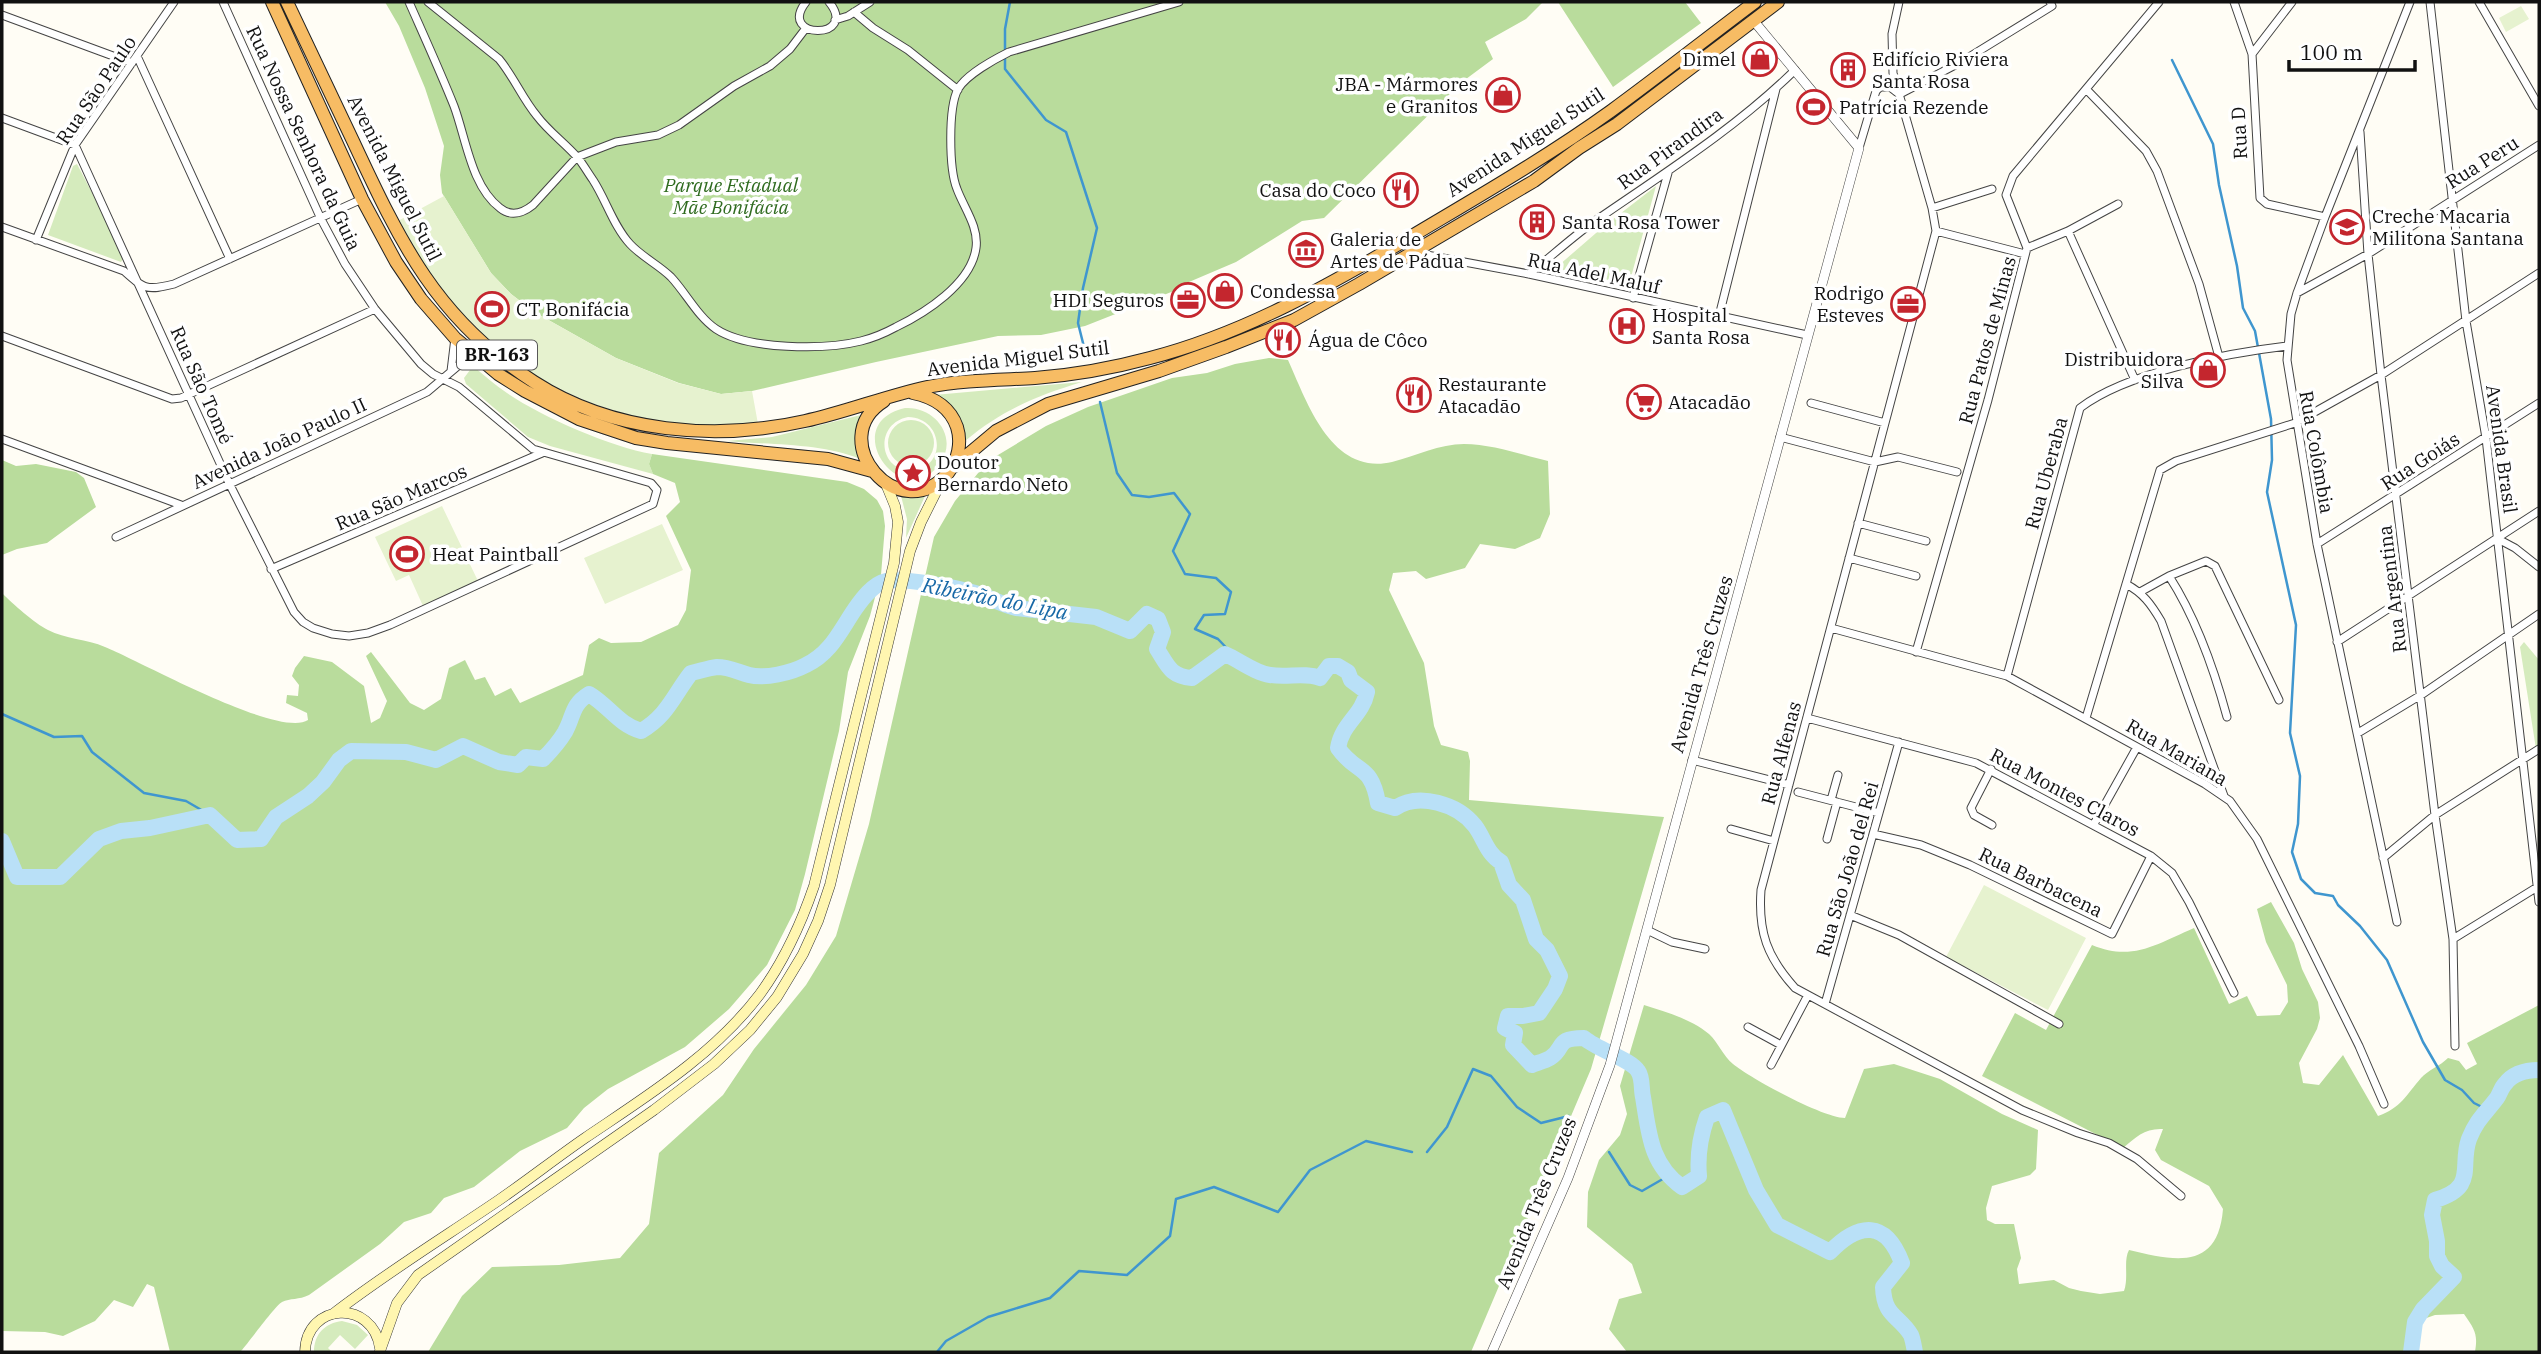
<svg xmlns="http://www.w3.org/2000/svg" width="2541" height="1354" font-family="'IBM Plex Serif',serif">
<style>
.green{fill:#d5ebbd;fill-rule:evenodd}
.forest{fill:#b9dc9c}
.pitch{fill:#e6f2cf}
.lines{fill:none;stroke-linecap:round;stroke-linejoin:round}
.stream{stroke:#3f96cf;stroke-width:2.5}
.river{stroke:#b9e0f7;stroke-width:16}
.minor-casing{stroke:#444;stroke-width:9}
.tertiary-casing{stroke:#444;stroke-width:10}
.secondary-casing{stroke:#333;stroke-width:11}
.trunk-casing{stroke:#222;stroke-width:14}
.minor{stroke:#fff;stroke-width:7}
.tertiary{stroke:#fff;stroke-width:9}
.secondary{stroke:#fff6b0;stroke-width:10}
.trunk{stroke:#f7bc64;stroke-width:12}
.labels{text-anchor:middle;stroke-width:7;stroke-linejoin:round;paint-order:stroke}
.shield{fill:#fff;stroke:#585858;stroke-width:2}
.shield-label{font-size:18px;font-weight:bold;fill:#111}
.poi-label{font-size:19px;fill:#111;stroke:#fff;text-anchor:start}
.street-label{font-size:19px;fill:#111;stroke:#fff}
.park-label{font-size:19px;font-style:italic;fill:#2f6b1f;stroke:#fff}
.water-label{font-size:21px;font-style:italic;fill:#1768a6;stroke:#fff}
</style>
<rect width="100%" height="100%" fill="#fffdf5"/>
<path class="green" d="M77 164 125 256 121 262 48 235 73 166Z
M1656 186 1628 288 1551 272 1603 227Z
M473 366C484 375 495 385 507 393 542 417 611 447 652 454L649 464 653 474 550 446 528 437 466 384 464 378Z
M1082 382C1036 396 1002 410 965 441L934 395Z
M905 408C934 406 958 436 941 462 904 518 835 424 905 408ZM908 417C944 418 947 467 913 470 879 473 873 424 908 417Z
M865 414 857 437 860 459C822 443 768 445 727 441L772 437Z
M888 443a23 23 0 1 1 46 0a23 23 0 1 1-46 0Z
M901 496H925L906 538 907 519Z
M2524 642 2539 660V746L2536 749 2520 647Z
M342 1321 357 1325 368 1335 355 1349 340 1335 328 1348 332 1352H314C314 1334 325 1323 342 1321Z"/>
<path class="forest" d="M385 2H1543L1526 19 1485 42 1493 59 1462 82 1324 218 1302 221 1236 262 1189 282V285L1085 326 1041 335 998 336 876 362 752 391 721 394 679 383 616 358 536 313 511 294 491 273 442 193 440 175 444 146 425 88 399 26Z
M1558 2H1685L1701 23 1613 87Z
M1269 358 1288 360C1307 402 1331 476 1392 462 1415 456 1440 444 1464 444 1492 444 1522 455 1548 461L1550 514 1540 538 1515 549 1480 544 1465 568 1426 579 1416 571 1393 573 1389 590 1424 663 1434 726 1441 745 1468 752 1470 761 1469 800 1664 817 1591 1069 1471 1352H428L462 1296 492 1267 559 1265 620 1258 649 1224 659 1153 723 1095 754 1049 806 985 836 936 869 824 934 537 955 501 988 461 1046 426 1088 407 1172 378 1207 373 1235 364Z
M652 454 847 482 864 489 877 500 883 511 885 526 881 575 870 616 848 672 839 731 805 874 795 910 767 965 729 1009 685 1047 608 1089 584 1108 567 1128 520 1151 474 1187 444 1198 431 1213 404 1222 380 1244 309 1295C299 1300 290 1298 282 1302 275 1306 249 1342 241 1351L170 1352 154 1287 147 1284 133 1307 114 1300 95 1321 63 1336 45 1332 2 1331V593C13 604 34 623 48 630 65 639 87 639 105 647 140 661 279 739 308 720L307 713 286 703 287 695 298 696 299 685 292 676 295 668 304 656 332 662 364 686 371 723 380 718 387 701 366 656 371 652 410 703 424 710 441 699 449 668 465 660 475 680 485 677 495 696 511 688 520 703 583 675 589 645 599 638 611 643 641 642 678 625 686 610 691 570 666 516 680 502 675 483 653 474 649 464Z
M2 460 16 466 36 464 76 472 84 478 96 507 47 543 17 549 2 555Z
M2271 902 2294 943 2302 969 2318 1002 2320 1018 2317 1029 2299 1063 2303 1083 2319 1085 2343 1055 2378 1116C2401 1108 2406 1095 2421 1078 2428 1070 2440 1066 2448 1058L2459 1061 2466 1070 2477 1064 2467 1043 2539 1005V1352H2475C2478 1334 2475 1330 2464 1314L2435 1315 2415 1322 2411 1352H1627L1609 1329 1619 1299 1642 1293 1632 1264 1587 1227 1588 1192 1599 1160 1620 1135 1627 1114 1620 1086 1644 1005C1666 1012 1691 1019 1709 1034 1718 1042 1723 1056 1733 1064 1750 1078 1823 1118 1845 1118L1864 1069 1894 1064 1940 1079 2002 1114 2038 1130 2036 1169 2030 1175 1992 1186 1986 1208 1987 1220 1995 1224H2014L2021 1258 2017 1269 2019 1284 2054 1280 2069 1288 2081 1291 2100 1294 2124 1291C2129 1277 2123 1261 2129 1250 2175 1261 2218 1271 2223 1209L2209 1186 2161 1160 2155 1150 2163 1129C2145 1128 2136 1137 2123 1148L1982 1076 2015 1013 2046 1030 2092 945C2132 962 2157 944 2194 928L2229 1004 2247 996 2257 1016 2280 1015 2288 1002 2287 985 2266 942 2257 909Z"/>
<path class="pitch" d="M2521 6 2529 19 2506 32 2499 18Z
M444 196 491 273 511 294 536 313 616 358 678 383 721 394 752 391 758 424C740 425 722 428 705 427 607 421 517 380 452 307 432 284 413 248 396 222Z
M442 506 478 581 423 606 409 575 396 581 375 537Z
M662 524 683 570 605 604 584 558Z
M1984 885 2086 938 2048 1010 1946 957Z"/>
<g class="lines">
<path class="stream" d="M1005 50V29L1010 2
M1005 59V69L1046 120 1066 132 1097 228 1083 288 1078 323 1086 355
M2172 60 2213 144 2219 185 2237 266 2243 308 2255 331 2271 419 2272 460 2267 492 2296 625 2290 733 2300 776 2298 824 2292 852 2301 879 2315 893 2333 896 2338 905 2360 926 2387 960 2423 1042 2445 1080 2462 1090 2474 1103 2486 1109
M1100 402 1117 473 1132 495 1149 497 1174 493 1190 514 1173 551 1185 574 1216 578 1231 592 1225 614 1204 615 1195 629 1218 639 1237 659
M2 714 54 737 82 736 92 752 144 793 186 801 210 815
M1427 1152 1447 1127 1473 1069 1491 1076 1517 1107 1541 1123 1569 1116
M1609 1152 1630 1185 1642 1191 1668 1176
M937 1352 946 1341 988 1317 1050 1298 1079 1271 1127 1275 1170 1236 1176 1199 1214 1187 1278 1212 1310 1170 1366 1141 1412 1152"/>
<path class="river" d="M2 841 17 877H60L99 839 121 831 150 828 210 815 237 840 261 839 276 817 308 796 323 782 339 760 351 751 406 752 436 760 463 746 499 762 518 765 526 757 543 759C551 751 559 742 565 732 574 716 571 705 589 694 608 705 619 725 641 731 668 715 673 696 691 673 700 671 709 668 717 667 729 667 738 672 749 675 765 679 791 673 806 665 831 653 840 631 855 609 862 599 873 584 886 581 901 577 965 589 981 595 993 599 1003 605 1016 608L1096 617 1130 631 1147 614 1158 619 1163 632 1157 649C1168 666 1170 676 1192 678L1225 654C1239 660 1255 673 1270 675 1288 678 1304 672 1320 678L1329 666H1338L1348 672 1351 680 1367 692C1362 716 1342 723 1338 748 1357 775 1371 763 1378 803L1395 808C1419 792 1458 804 1475 826 1484 838 1487 854 1501 862L1509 885 1523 900 1536 939 1547 950 1560 976 1555 989 1539 1013 1523 1016H1508L1505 1028 1515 1033 1513 1045 1532 1065C1537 1063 1545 1061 1550 1058 1566 1048 1554 1038 1584 1038 1598 1050 1632 1060 1638 1071 1643 1078 1641 1089 1643 1097 1649 1133 1650 1164 1682 1187L1699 1176C1697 1154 1700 1137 1707 1117L1723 1110 1756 1190 1777 1225 1830 1252C1859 1222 1886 1220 1902 1263L1883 1287C1884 1317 1899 1315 1911 1335 1913 1340 1914 1347 1915 1352
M2411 1352 2415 1322 2423 1309 2454 1277 2442 1266 2437 1256V1241L2432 1215 2435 1200C2478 1187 2459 1167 2469 1139 2477 1119 2485 1114 2497 1098 2500 1094 2501 1088 2505 1084 2513 1073 2527 1070 2539 1070"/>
<g class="minor-casing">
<path id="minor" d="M409 2C424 36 440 71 454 106 466 138 471 186 500 208 511 217 523 213 533 205L577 157 616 142 658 135 679 125 734 86 770 66 790 49 806 28
M428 2 499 59C514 77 522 98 537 116 549 132 565 143 578 158 583 164 588 173 593 180 606 200 614 227 630 244 642 257 659 265 671 277 686 293 698 317 716 329 748 350 825 350 861 341 873 338 885 333 896 327 925 313 971 284 976 248 979 227 964 208 957 189 949 169 948 108 958 89 966 75 995 59 1009 52L1179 2
M806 2C776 40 860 40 829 2
M1899 2 1892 34 1893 73 1932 208 1936 231 1761 890C1758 932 1767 957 1795 988L2022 1110 2078 1133 2109 1143 2137 1159 2181 1196
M2234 2 2252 54 2260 198 2267 204 2325 217
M2430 2 2466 321 2486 438 2539 902
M2479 2 2539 106
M854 12 873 28 908 50 958 90
M2 15 132 63
M835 20 848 16 870 2
M2252 54 2292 2
M137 56 230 259
M2086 89 2146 151 2157 171 2199 284 2219 357
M1900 94 1961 62 2052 6 2050 2
M2 118 75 145 229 483 294 612 303 622 313 628 332 634 349 636 368 633 390 625 653 504 657 490 651 483 533 449 459 387 433 374 421 364 375 309 345 264 321 219 223 2
M2360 132 2368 254 2381 375 2435 815 2453 939 2455 1046
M1859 148 1876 91 1880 87H1890L1899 94
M1932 208 1992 189
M2 227 124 271C144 289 147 291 174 284L362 199
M1936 231 2025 254
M2068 231 2135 380
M36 240 75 145 174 2
M2027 248 2068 231 2118 204
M1416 253 1529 274 1807 335
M1529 274C1551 257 1572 237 1595 221 1663 174 1736 128 1795 70
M2297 293 2368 254 2539 145
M1633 298 1668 173
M1719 316 1776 89
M2 336 172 399 181 398 375 309
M451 371 455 338
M1811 403 1885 423
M1780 437 1875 462 1898 457 1957 472
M2 439 181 505
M1858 523 1926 541
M116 537 427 392 472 354
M2498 539 2515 548 2539 567
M2317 544 2539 403
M1849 558 1916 576
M271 569 542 453
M2169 576 2206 561 2215 566 2279 700
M2126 584C2143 593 2151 604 2161 621L2224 796
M2140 592 2169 576C2196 618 2214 669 2227 717
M1831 628 2007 676 2205 784 2230 801 2257 839 2359 1046 2384 1104
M2337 642 2539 511
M1916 652 1988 400 2027 248 2006 195 2013 176 2159 2
M2007 676 2080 408C2127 372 2228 353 2287 346
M1807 718 1976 763 2151 856 2172 873 2189 902 2234 993
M2086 718 2160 470 2176 461 2295 423 2381 375 2539 273
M2358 733 2421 695 2539 614
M1692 760 1789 785
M1991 769 1971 808 1974 815 1992 825
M1798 792 1879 813
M1831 800 1838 775
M2094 824 2137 747
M1731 829 1774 841
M1873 834 1921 845 1970 865 2112 934 2151 856
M1827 839 1837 802
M2383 858 2435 815 2539 749
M1850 915 1899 935 2059 1024
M2397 922 2317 544 2287 360 2291 314 2297 293 2325 217 2410 2
M1647 930 1672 942 1705 949
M2453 939 2539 886
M1825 1004 1899 742
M1748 1027 1781 1045
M1771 1065 1808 995"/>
</g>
<g class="tertiary-casing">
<path id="tertiary" d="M1492 1352 1568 1178 1610 1065 1859 148 1753 20"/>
</g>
<g class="secondary-casing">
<path id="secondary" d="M333 1314C386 1273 443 1238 499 1200 528 1180 556 1158 585 1138 647 1096 714 1055 760 994 784 961 801 924 814 886L894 563 898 522 895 506 886 484
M380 1351 397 1303 418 1275 654 1110 714 1064 750 1030 777 997 803 954 818 921 830 885 910 551 921 522 942 480
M305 1352C306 1302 373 1299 380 1348"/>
</g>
<g class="trunk-casing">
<path id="trunk" d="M272 2 362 199 396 262 421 299 455 338 498 374 525 391 579 419 636 438 667 443 828 459 872 471
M287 2C309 48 331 94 353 141 400 242 437 320 534 382 613 433 716 441 805 421 846 412 886 396 927 387 962 380 999 380 1035 378 1074 375 1113 368 1150 358 1243 334 1330 285 1412 236 1479 196 1547 157 1611 111 1659 76 1707 38 1755 2
M884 401C823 439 899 530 948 473 958 460 962 443 957 427 950 407 933 397 913 393
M953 467 996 431 1048 404 1159 371 1226 347 1294 320 1359 284 1534 181 1579 148 1617 124 1778 2"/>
</g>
<use href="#minor" class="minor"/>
<use href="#tertiary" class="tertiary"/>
<use href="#secondary" class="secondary"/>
<use href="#trunk" class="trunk"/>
</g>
<defs>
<g id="shop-ring" transform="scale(1.75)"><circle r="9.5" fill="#fff" stroke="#c4262e" stroke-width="1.5"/><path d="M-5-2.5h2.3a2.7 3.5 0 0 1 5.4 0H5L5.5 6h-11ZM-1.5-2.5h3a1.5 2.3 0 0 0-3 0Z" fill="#c4262e"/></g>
<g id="building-ring" transform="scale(1.75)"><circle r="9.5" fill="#fff" stroke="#c4262e" stroke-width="1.5"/><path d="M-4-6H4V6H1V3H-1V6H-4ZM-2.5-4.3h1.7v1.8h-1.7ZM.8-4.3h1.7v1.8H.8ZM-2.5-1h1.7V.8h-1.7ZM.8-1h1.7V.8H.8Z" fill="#c4262e"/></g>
<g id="stadium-ring" transform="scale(1.75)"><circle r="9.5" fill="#fff" stroke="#c4262e" stroke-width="1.5"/><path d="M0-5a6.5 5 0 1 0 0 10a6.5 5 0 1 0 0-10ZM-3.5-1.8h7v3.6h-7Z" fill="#c4262e"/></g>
<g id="restaurant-ring" transform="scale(1.75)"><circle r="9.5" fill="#fff" stroke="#c4262e" stroke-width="1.5"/><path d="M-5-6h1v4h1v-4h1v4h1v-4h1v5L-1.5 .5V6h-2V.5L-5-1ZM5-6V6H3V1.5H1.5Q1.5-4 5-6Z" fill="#c4262e"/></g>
<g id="school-ring" transform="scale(1.75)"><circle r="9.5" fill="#fff" stroke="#c4262e" stroke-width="1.5"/><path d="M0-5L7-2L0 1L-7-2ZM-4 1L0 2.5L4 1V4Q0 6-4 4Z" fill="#c4262e"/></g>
<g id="museum-ring" transform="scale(1.75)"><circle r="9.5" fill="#fff" stroke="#c4262e" stroke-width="1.5"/><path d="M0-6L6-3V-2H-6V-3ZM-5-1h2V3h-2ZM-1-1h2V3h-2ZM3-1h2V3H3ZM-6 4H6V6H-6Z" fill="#c4262e"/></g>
<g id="office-ring" transform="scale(1.75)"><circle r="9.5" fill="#fff" stroke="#c4262e" stroke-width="1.5"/><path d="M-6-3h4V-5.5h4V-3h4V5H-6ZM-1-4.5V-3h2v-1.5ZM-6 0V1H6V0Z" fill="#c4262e"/></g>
<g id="hospital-ring" transform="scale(1.75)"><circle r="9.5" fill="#fff" stroke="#c4262e" stroke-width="1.5"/><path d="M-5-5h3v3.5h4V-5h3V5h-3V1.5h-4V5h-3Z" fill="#c4262e"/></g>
<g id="supermarket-ring" transform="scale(1.75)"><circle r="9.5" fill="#fff" stroke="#c4262e" stroke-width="1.5"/><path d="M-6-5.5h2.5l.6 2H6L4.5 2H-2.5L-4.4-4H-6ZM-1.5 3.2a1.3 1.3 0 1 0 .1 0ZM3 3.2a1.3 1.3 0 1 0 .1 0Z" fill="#c4262e"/></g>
<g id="sight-ring" transform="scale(1.75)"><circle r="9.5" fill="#fff" stroke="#c4262e" stroke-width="1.5"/><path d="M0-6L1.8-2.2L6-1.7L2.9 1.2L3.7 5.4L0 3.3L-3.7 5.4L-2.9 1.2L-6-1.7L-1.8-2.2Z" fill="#c4262e"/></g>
</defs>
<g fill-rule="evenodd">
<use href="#shop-ring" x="1760" y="59"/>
<use href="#building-ring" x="1848" y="70"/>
<use href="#shop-ring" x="1503" y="95"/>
<use href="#stadium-ring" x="1814" y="107"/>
<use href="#restaurant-ring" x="1401" y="190"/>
<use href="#building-ring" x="1537" y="222"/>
<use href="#school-ring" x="2347" y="227"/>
<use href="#museum-ring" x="1306" y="250"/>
<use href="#shop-ring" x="1225" y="291"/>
<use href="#office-ring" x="1188" y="300"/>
<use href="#office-ring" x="1908" y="304"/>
<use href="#stadium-ring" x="492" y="309"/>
<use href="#hospital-ring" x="1627" y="326"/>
<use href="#restaurant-ring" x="1283" y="340"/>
<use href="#shop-ring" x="2208" y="370"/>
<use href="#restaurant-ring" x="1414" y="395"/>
<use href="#supermarket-ring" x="1644" y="402"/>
<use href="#sight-ring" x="913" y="473"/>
<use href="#stadium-ring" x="407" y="554"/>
</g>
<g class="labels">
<rect class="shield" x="457" y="340.5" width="80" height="29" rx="5"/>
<g class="shield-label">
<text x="497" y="361">BR-163</text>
</g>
<g class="poi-label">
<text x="1736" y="66" text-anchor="end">Dimel</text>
<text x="1872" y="66">Edifício Riviera<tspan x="1872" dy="22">Santa Rosa</tspan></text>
<text x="1478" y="91" text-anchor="end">JBA - Mármores<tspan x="1478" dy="22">e Granitos</tspan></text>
<text x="1839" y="114">Patrícia Rezende</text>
<text x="1376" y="197" text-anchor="end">Casa do Coco</text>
<text x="2372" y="223">Creche Macaria<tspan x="2372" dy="22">Militona Santana</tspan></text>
<text x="1562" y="229">Santa Rosa Tower</text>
<text x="1330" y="246">Galeria de<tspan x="1330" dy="22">Artes de Pádua</tspan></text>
<text x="1250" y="298">Condessa</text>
<text x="1884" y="300" text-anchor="end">Rodrigo<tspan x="1884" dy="22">Esteves</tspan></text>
<text x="1164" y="307" text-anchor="end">HDI Seguros</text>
<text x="516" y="316">CT Bonifácia</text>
<text x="1652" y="322">Hospital<tspan x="1652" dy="22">Santa Rosa</tspan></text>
<text x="1308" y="347">Água de Côco</text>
<text x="2184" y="366" text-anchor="end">Distribuidora<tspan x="2184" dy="22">Silva</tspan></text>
<text x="1438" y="391">Restaurante<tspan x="1438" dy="22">Atacadão</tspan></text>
<text x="1668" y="409">Atacadão</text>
<text x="937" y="469">Doutor<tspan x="937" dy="22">Bernardo Neto</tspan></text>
<text x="432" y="561">Heat Paintball</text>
</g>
<g class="street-label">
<text transform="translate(96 90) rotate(-56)" y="7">Rua São Paulo</text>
<text transform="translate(2239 133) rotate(-93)" y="7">Rua D</text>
<text transform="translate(304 138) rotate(65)" y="7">Rua Nossa Senhora da Guia</text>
<text transform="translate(1525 142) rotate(-33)" y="7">Avenida Miguel Sutil</text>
<text transform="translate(1670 148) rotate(-36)" y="7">Rua Pirandira</text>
<text transform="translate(2482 162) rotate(-32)" y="7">Rua Peru</text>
<text transform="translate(395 178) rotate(63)" y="7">Avenida Miguel Sutil</text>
<text transform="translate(1594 273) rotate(12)" y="7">Rua Adel Maluf</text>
<text transform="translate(1987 340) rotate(-75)" y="7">Rua Patos de Minas</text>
<text transform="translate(1018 358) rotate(-7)" y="7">Avenida Miguel Sutil</text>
<text transform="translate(202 385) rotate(66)" y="7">Rua São Tomé</text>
<text transform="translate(279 443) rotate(-25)" y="7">Avenida João Paulo II</text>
<text transform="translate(2502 449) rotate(82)" y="7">Avenida Brasil</text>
<text transform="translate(2317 452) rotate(80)" y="7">Rua Colômbia</text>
<text transform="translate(2420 461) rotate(-33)" y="7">Rua Goiás</text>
<text transform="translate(2046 473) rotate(-75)" y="7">Rua Uberaba</text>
<text transform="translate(401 497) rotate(-23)" y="7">Rua São Marcos</text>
<text transform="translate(2392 589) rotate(-97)" y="7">Rua Argentina</text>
<text transform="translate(1701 664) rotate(-74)" y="7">Avenida Três Cruzes</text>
<text transform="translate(2177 752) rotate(30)" y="7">Rua Mariana</text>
<text transform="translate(1781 753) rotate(-75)" y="7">Rua Alfenas</text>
<text transform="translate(2065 792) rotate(28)" y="7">Rua Montes Claros</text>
<text transform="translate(1847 869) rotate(-74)" y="7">Rua São João del Rei</text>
<text transform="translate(2041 882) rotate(26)" y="7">Rua Barbacena</text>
<text transform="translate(1536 1203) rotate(-68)" y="7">Avenida Três Cruzes</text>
</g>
<g class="park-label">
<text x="731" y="192">Parque Estadual<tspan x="731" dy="22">Mãe Bonifácia</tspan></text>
</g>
<g class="water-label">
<text transform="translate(995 599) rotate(11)" y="7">Ribeirão do Lipa</text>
</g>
</g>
<rect width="2541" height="1354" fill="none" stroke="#111111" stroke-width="7"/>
<path d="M2289 60v10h126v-10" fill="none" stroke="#111111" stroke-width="3.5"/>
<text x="2300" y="60" font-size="21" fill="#111111" stroke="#ffffff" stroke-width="5" paint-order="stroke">100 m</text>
</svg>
